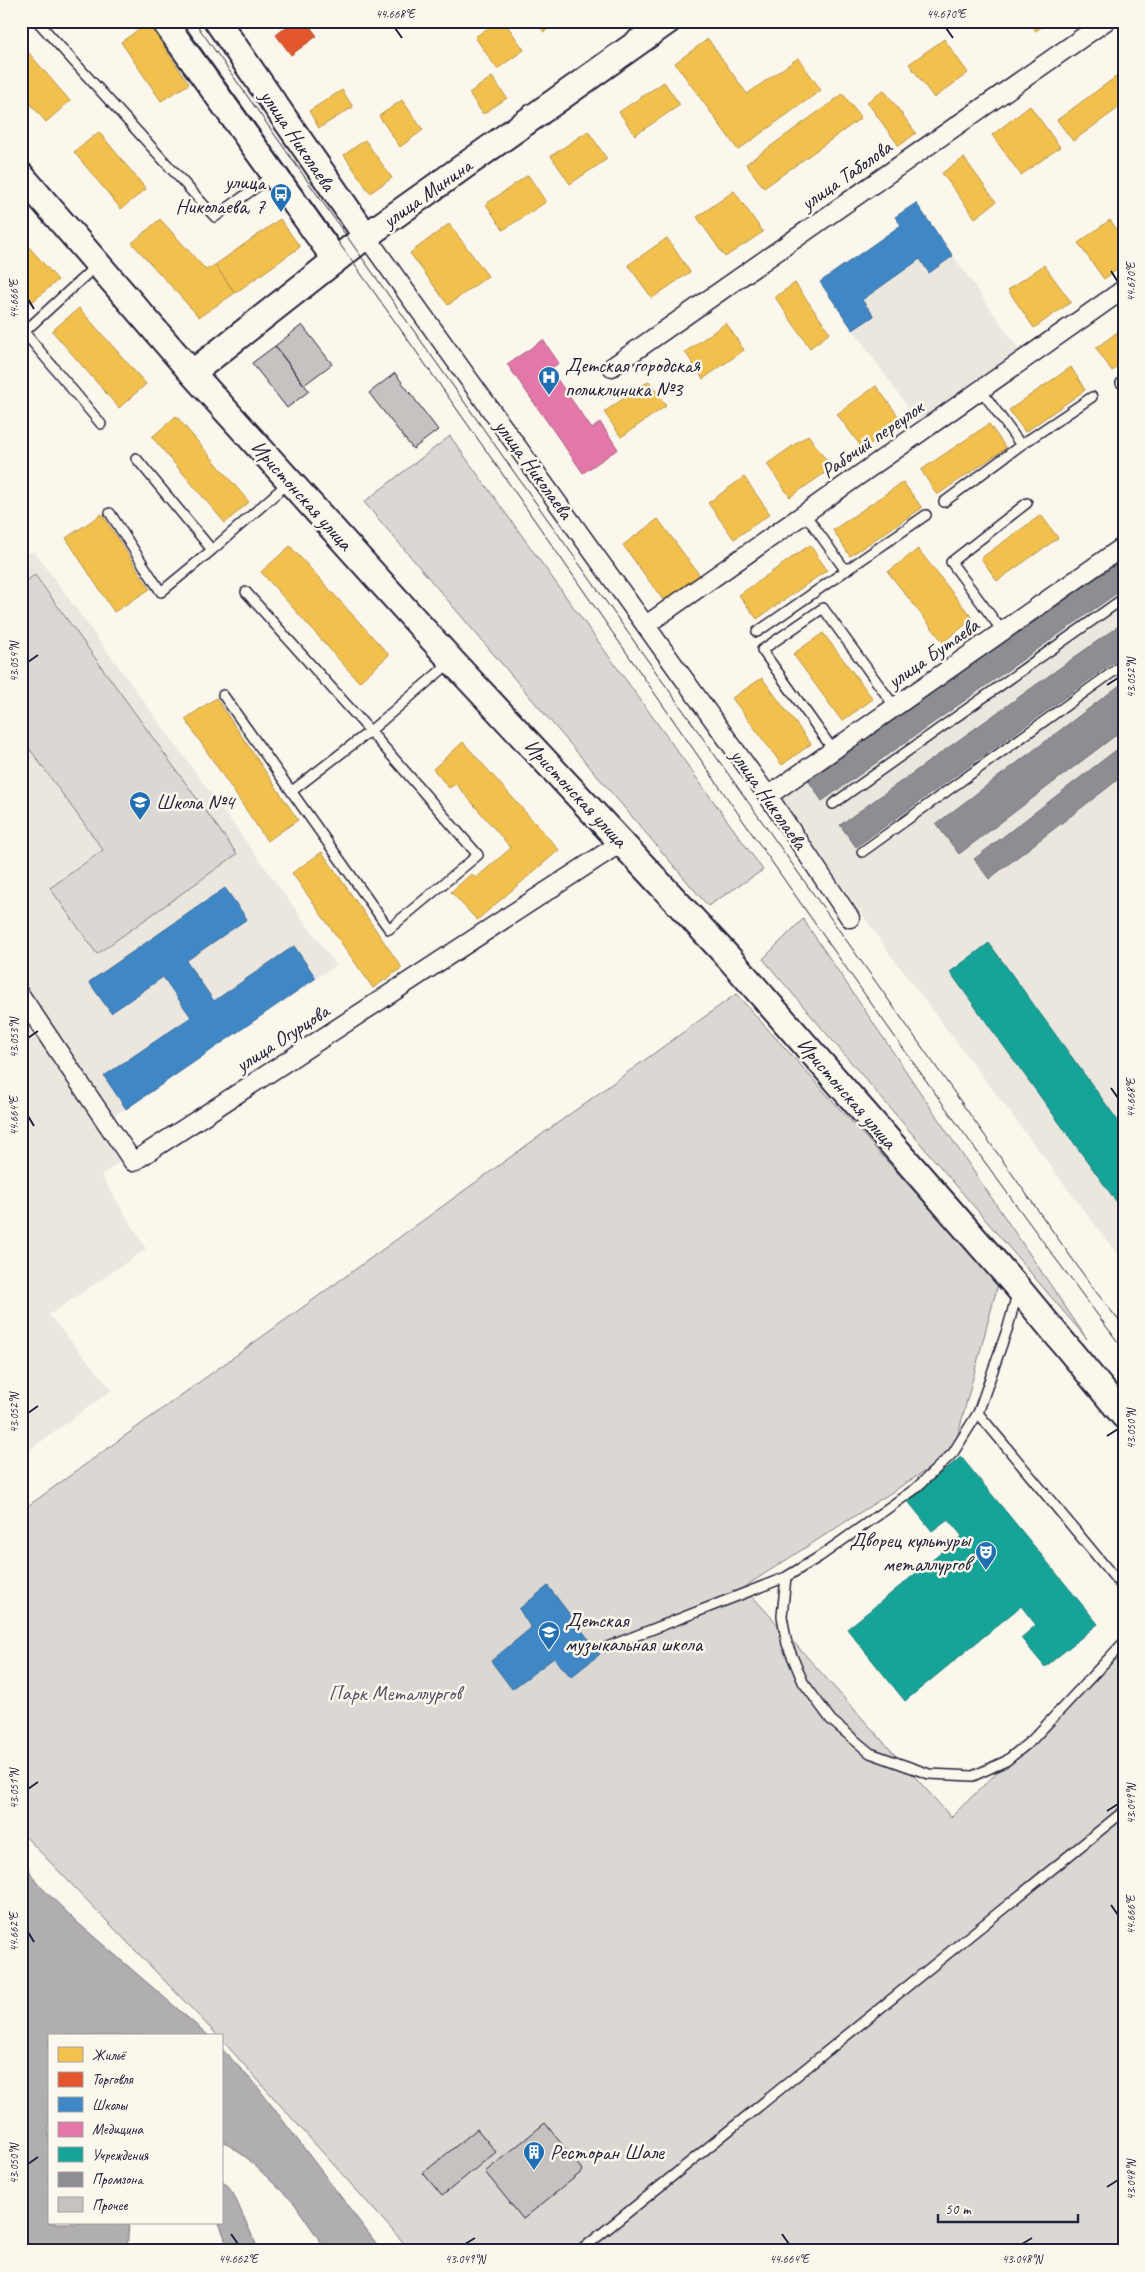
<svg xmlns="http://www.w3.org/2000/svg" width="1145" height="2272" font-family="Caveat,sans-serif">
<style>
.built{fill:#ebe7df}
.green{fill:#dbd8d3;stroke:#7e7d87}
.water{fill:#b1aeb0;stroke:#787681}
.homes{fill:#f2c14e;stroke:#b49148}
.shops{fill:#e4572e;stroke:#aa4732}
.schools{fill:#3f88c5;stroke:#36699c}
.health{fill:#e377a8;stroke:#a95e87}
.public{fill:#17a398;stroke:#1a7c7c}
.industry{fill:#8d8d92;stroke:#6d6d78}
.building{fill:#c6c2c0;stroke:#22223b}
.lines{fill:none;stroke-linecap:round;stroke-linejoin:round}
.lane-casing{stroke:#22223b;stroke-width:12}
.street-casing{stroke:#22223b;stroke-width:21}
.secondary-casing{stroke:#22223b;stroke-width:29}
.lane{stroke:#fbf7ec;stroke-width:9}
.street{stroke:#fbf7ec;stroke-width:18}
.secondary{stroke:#fbf7ec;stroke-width:25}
.tram{stroke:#22223b;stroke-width:1}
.ticks{fill:none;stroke:#22223b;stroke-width:2}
.labels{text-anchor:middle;stroke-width:5;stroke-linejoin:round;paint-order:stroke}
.street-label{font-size:21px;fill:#22223b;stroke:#fbf7ec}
.poi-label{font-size:21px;fill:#22223b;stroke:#fbf7ec;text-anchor:start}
.park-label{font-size:21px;fill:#505061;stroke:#fbf7ec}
.neatline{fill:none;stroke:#22223b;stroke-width:2}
.ticks-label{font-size:12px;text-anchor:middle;fill:#22223b}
</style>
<rect width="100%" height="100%" fill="#fbf7ec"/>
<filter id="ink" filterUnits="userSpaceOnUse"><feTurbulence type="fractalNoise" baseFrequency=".02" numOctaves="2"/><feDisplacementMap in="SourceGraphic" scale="10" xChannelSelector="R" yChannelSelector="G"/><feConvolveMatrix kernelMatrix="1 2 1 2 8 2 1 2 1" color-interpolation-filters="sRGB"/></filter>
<g filter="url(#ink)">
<path class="built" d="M922 211 1020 351 918 422 820 282Z
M34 551 336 965 111 1118 21 979V557Z
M1124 556V1263L892 957 780 798Z
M21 1006 120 1162 101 1175 146 1249 49 1315 112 1390 21 1456Z"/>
<path class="green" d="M450 436 763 870 708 906 364 502Z
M35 575 237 854 97 954 50 888 103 850 21 737V584Z
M803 919 1087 1339 763 959Z
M736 994 998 1284 953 1453 744 1587 951 1817 1112 1661 1124 1659V2251H411L221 2039V2036H218L21 1832V1511Z"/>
<path class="water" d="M21 1856 36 1882 78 1923 209 2036H49V2223H129L127 2251H21Z
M221 2048 256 2085 382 2251H327L294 2203 247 2158 221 2140Z
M221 2179 233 2193 259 2251H230L219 2223H221Z"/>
<path class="homes" d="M498 21H504L524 50 497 69 475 37Z
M536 21H559L544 32Z
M1029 21H1049L1036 31Z
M148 23 189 84 161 101 121 42Z
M708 39 747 94 798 58 821 90 738 150 675 63Z
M944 39 968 73 934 98 909 64Z
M21 44 70 101 46 122 21 93Z
M1117 76 1124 85V104L1073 141 1057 120Z
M492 77 507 98 483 114 469 93Z
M664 82 680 105 635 135 619 112Z
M342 90 353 107 319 128 309 111Z
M884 90 916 133 899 146 867 102Z
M843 94 861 118 764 188 746 164Z
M402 100 423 130 400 147 379 116Z
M1030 106 1060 147 1021 175 992 135Z
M588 131 607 159 570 184 551 156Z
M99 132 146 189 121 209 74 152Z
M365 140 392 178 370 193 344 155Z
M964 158 996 202 975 218 942 173Z
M528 175 546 202 503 230 486 204Z
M734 191 763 232 725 257 697 217Z
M160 219 206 270 215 265 235 293 199 317 132 243Z
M280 219 300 247 235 293 215 265Z
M1110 220 1124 239V265L1104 279 1078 243Z
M449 224 488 276 448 305 410 253Z
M21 238 58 280 31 303 21 292Z
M667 238 690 272 652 298 628 265Z
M1044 265 1071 302 1034 328 1008 290Z
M795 283 830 333 810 348 775 297Z
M79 308 146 384 119 408 52 331Z
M726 323 744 350 703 379 685 352Z
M1124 327V363L1112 371 1096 348Z
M1071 367 1085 390 1025 432 1009 410Z
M649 381 666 406 621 437 604 412Z
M876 386 902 421 863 449 837 414Z
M176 416 249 502 225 523 152 437Z
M989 424 1006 448 937 495 921 470Z
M808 435 832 468 790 497 767 464Z
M744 477 770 514 734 539 708 503Z
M903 482 922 508 850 556 833 530Z
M102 514 150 589 114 612 66 538Z
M1041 515 1058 538 997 581 981 558Z
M658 519 701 577 666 604 623 545Z
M810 545 827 570 757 619 739 595Z
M290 546 389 655 359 682 261 572Z
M918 549 973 619 943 642 888 572Z
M823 633 873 699 842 721 793 654Z
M762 678 811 744 782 765 732 698Z
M216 698 298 820 267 841 185 719Z
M463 742 559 850 477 920 451 892 471 874 476 878 511 848 456 784 449 788 433 769Z
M322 852 402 968 373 988 292 873Z"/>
<path class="shops" d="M294 21H306L317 36 291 55 276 35Z"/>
<path class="schools" d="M916 203 953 256 929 273 920 259 862 300 874 316 853 330 820 282 901 225 895 217Z
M225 888 247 919 186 961 214 1001 294 946 316 978 126 1109 104 1076 191 1017 163 977 111 1013 89 982Z
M548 1586 600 1654 571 1677 554 1658 512 1689 491 1661 531 1628 519 1609Z"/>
<path class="health" d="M543 340 559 363 550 369 592 429 600 422 618 449 583 473 507 364Z"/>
<path class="public" d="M989 943 1124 1129V1212L950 972Z
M961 1457 1098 1624 1045 1667 1021 1638 1036 1625 1021 1606 905 1701 847 1629 962 1536 948 1519 932 1531 907 1500Z"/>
<path class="industry" d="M1124 558V588L822 801 808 780Z
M1124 622V655L856 847 840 825Z
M1124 682V729L959 854 936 824Z
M1124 744V775L989 879 974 859Z"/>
<path class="building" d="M302 325 332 364 304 385 275 346Z
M275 346 309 391 287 408 252 363Z
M395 373 438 430 413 449 369 393Z
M545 2123 583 2171 523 2219 485 2172Z
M477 2129 496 2152 442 2196 423 2173Z"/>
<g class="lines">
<g class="lane-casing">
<path id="lane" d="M37 21 215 217 273 175
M98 264 24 332 101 424
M1121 383 1124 381
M1021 445 1092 397
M136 458 212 550 288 483
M944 502 1021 445 981 390
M110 513 161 592 212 550
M805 514 846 571
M246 592 370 731 292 791
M757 632 926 515
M1003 632 951 562 1027 503
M223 695 389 929 478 855 370 731 452 661
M834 751 762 650 823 608 895 707
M833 804 1124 598
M862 852 1124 664
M1017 1294 1008 1327 978 1413 1124 1589
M786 1577 782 1616 787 1644 803 1682 831 1720 870 1753 929 1774 973 1776 1006 1761 1032 1740 1124 1642
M607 1647 786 1577 819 1557 915 1489 953 1453 978 1413
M580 2251 1124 1811"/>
</g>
<g class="street-casing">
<path id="street" d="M366 236 768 796 850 918
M612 367 1106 21
M646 625 1124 289
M768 796 1124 546
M21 996 133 1162 622 842"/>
</g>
<g class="secondary-casing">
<path id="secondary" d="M164 21 335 259
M217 21 366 236
M21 175 192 373 452 661 730 959 1018 1288 1124 1416
M192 373 366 236 668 21"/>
</g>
<use href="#lane" class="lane"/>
<use href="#street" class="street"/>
<use href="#secondary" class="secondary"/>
<path class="tram" d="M179 21C301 189 422 358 540 528 732 804 921 1082 1124 1350
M194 21 1093 1288 1124 1327"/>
</g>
</g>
<path class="ticks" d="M395 28 402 38M946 28 953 38M1111 271 1118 282M28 299 34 309M28 662 38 655M1107 685 1118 678M28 1038 38 1031M1111 1088 1118 1098M28 1116 34 1126M28 1413 38 1406M1107 1436 1118 1429M28 1789 38 1782M1107 1811 1118 1804M1111 1905 1118 1915M28 1932 34 1942M28 2164 38 2157M1107 2187 1118 2180M231 2234 238 2244M782 2234 789 2244M465 2244 475 2238M1022 2244 1032 2238"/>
<defs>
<g id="bus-pin" transform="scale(1.125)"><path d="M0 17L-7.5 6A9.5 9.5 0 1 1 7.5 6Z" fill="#1f6fb2" stroke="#fbf7ec"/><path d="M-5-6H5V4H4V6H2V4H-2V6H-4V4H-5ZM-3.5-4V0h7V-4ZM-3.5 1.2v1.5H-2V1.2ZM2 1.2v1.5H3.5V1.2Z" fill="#fff"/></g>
<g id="hospital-pin" transform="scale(1.125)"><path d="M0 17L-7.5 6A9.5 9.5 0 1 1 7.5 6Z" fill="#1f6fb2" stroke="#fbf7ec"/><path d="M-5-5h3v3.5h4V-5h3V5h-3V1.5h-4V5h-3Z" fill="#fff"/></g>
<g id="school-pin" transform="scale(1.125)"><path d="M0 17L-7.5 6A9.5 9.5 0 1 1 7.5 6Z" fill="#1f6fb2" stroke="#fbf7ec"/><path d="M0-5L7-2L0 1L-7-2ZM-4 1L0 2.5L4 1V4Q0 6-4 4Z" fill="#fff"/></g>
<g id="theatre-pin" transform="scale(1.125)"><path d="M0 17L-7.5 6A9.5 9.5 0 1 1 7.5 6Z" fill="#1f6fb2" stroke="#fbf7ec"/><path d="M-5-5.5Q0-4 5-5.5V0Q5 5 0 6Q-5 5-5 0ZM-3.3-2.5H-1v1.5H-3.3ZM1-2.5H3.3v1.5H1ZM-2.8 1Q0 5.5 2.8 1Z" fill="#fff"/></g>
<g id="building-pin" transform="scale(1.125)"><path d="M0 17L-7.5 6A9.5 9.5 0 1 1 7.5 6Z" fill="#1f6fb2" stroke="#fbf7ec"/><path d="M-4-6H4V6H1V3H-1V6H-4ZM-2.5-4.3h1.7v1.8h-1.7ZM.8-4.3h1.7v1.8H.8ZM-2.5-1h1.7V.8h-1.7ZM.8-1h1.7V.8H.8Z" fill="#fff"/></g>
</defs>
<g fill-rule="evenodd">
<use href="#bus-pin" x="281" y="194"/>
<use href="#hospital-pin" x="549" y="377"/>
<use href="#school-pin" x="140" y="802"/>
<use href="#theatre-pin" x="986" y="1552"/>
<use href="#school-pin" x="549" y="1632"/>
<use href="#building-pin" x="534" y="2152"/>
</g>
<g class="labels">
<g class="street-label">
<text transform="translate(298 140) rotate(56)" y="7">улица Николаева</text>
<text transform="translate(846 175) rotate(-35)" y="7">улица Таболова</text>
<text transform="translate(427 193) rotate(-35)" y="7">улица Минина</text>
<text transform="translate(872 439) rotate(-35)" y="7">Рабочий переулок</text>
<text transform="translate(534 469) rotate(54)" y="7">улица Николаева</text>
<text transform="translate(302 495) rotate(48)" y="7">Иристонская улица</text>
<text transform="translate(933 653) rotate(-35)" y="7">улица Бутаева</text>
<text transform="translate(576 793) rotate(47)" y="7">Иристонская улица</text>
<text transform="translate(769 799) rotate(55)" y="7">улица Николаева</text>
<text transform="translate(282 1038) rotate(-33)" y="7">улица Огурцова</text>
<text transform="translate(847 1093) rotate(49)" y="7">Иристонская улица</text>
</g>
<g class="poi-label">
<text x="265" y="189" text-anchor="end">улица<tspan x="265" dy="24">Николаева, 7</tspan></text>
<text x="565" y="372">Детская городская<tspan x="565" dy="24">поликлиника №3</tspan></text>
<text x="156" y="809">Школа №4</text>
<text x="970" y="1547" text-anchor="end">Дворец культуры<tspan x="970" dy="24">металлургов</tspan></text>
<text x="565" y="1627">Детская<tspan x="565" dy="24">музыкальная школа</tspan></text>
<text x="550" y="2159">Ресторан Шале</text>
</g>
<g class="park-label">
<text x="395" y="1700">Парк Металлургов</text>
</g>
</g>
<rect width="1145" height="2272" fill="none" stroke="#fbf7ec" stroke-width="55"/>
<rect x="48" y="2034" width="175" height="190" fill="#fbf7ec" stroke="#a4a2a5"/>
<rect x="58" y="2047" width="25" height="15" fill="#f2c14e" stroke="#a4a2a5"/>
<text x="92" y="2060" font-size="15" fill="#22223b">Жильё</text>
<rect x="58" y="2072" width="25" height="15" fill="#e4572e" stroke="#a4a2a5"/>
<text x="92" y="2084" font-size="15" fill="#22223b">Торговля</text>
<rect x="58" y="2097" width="25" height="15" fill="#3f88c5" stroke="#a4a2a5"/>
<text x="92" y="2110" font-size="15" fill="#22223b">Школы</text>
<rect x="58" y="2122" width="25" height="15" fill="#e377a8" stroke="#a4a2a5"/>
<text x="92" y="2134" font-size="15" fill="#22223b">Медицина</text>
<rect x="58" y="2147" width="25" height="15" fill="#17a398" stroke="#a4a2a5"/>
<text x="92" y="2160" font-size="15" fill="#22223b">Учреждения</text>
<rect x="58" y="2172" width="25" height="15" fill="#8d8d92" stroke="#a4a2a5"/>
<text x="92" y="2184" font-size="15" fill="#22223b">Промзона</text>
<rect x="58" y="2197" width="25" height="15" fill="#c6c2c0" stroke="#a4a2a5"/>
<text x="92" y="2210" font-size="15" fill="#22223b">Прочее</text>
<path d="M938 2214v8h140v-8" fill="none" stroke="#22223b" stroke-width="2.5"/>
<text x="945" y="2214" font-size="15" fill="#22223b" stroke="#fbf7ec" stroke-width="4" paint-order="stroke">50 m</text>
<rect x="28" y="28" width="1090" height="2216" class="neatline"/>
<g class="ticks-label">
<text x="395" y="18">44.668°E</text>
<text x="946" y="18">44.670°E</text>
<text transform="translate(1131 282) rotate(-90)" y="4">44.670°E</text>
<text transform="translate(14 299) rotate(-90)" y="4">44.666°E</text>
<text transform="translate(14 662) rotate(-90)" y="4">43.054°N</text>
<text transform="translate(1131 678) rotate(-90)" y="4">43.052°N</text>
<text transform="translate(14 1038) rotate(-90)" y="4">43.053°N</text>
<text transform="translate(1131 1098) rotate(-90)" y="4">44.668°E</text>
<text transform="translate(14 1116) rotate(-90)" y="4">44.664°E</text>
<text transform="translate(14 1413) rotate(-90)" y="4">43.052°N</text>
<text transform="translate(1131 1429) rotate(-90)" y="4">43.050°N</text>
<text transform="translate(14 1789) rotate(-90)" y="4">43.051°N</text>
<text transform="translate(1131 1804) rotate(-90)" y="4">43.049°N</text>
<text transform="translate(1131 1915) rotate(-90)" y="4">44.666°E</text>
<text transform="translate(14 1932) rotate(-90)" y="4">44.662°E</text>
<text transform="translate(14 2164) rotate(-90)" y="4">43.050°N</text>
<text transform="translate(1131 2180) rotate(-90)" y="4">43.048°N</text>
<text x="238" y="2263">44.662°E</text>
<text x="465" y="2263">43.049°N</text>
<text x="789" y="2263">44.664°E</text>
<text x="1022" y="2263">43.048°N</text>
</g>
</svg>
